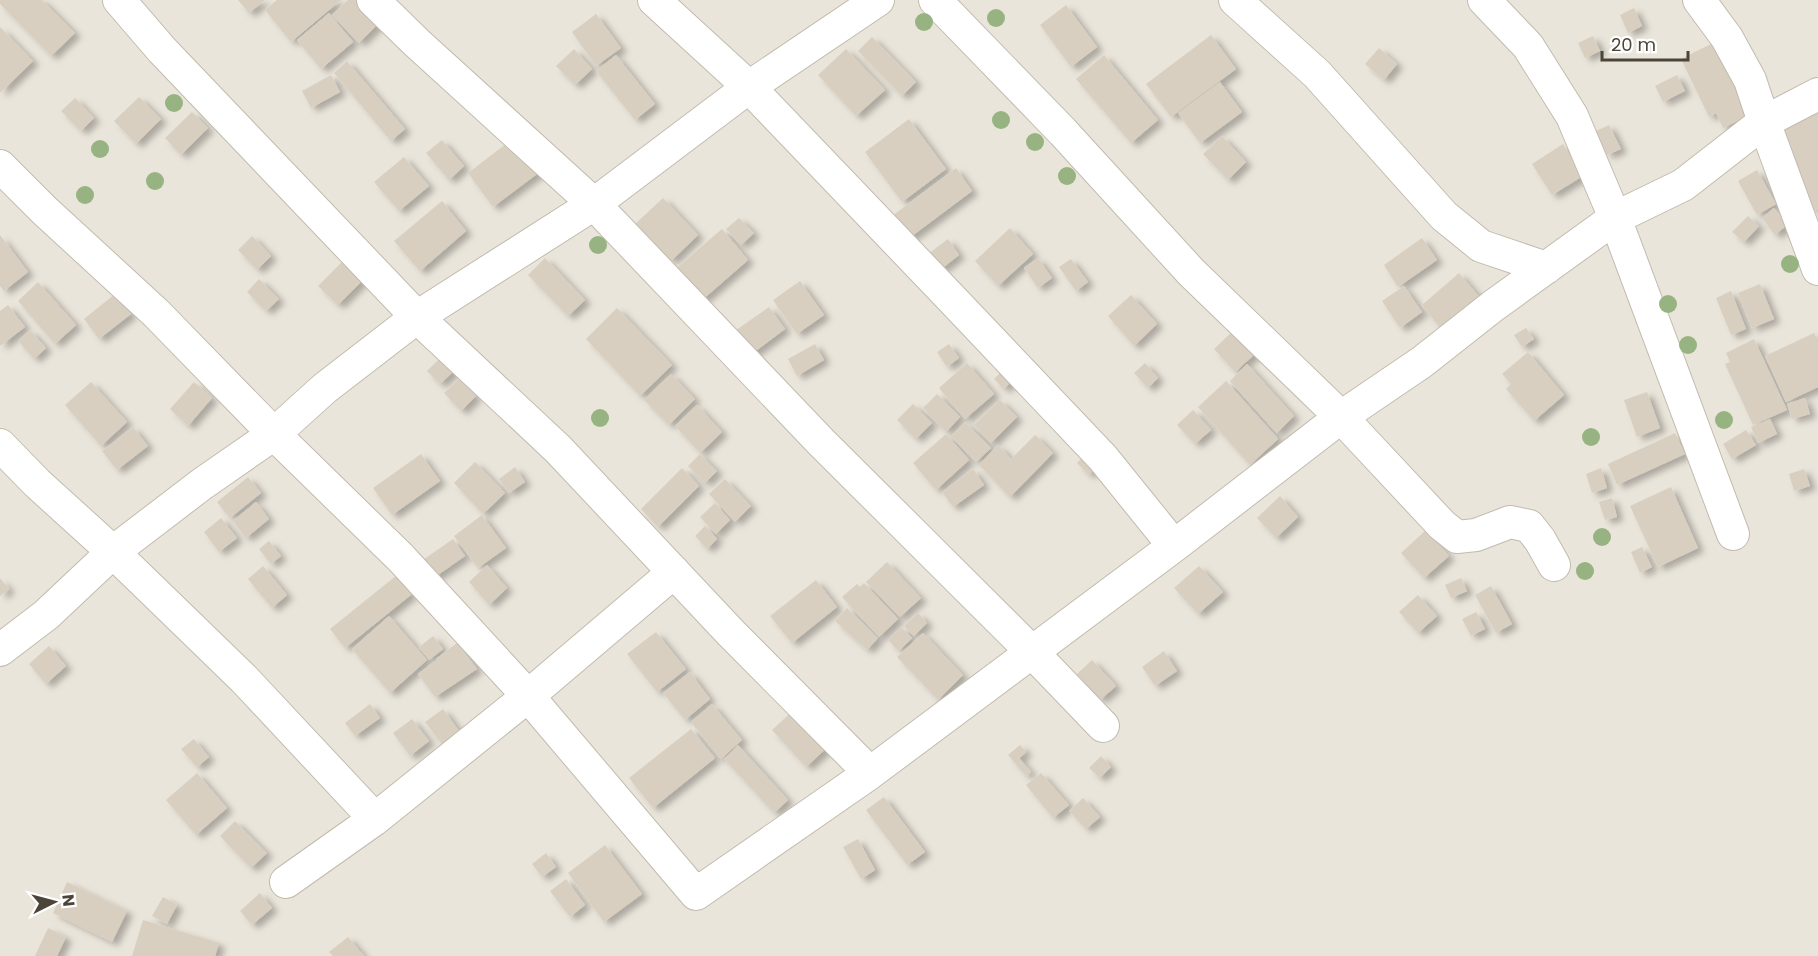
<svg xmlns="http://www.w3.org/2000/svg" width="1818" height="956" font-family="Poppins,sans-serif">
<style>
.residential{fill:#eae5da}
.building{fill:#d8cfc1;filter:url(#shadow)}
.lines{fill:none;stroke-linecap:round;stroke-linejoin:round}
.minor-casing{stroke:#c2bbae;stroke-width:34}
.minor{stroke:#fff;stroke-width:32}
.tree{fill:#97b381}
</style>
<defs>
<filter id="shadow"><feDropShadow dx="6" dy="4" stdDeviation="3" flood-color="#0004"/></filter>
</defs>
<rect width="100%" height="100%" fill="#f6f3ec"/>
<path class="residential" d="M0 0H1818V956H0Z"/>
<path class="building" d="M0 0H42L75 33 51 56 0 4Z
M238 0H265L249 13Z
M277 0H341L291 42 265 10Z
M348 0H370L386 16 359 43 332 15Z
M1066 5 1097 47 1071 67 1040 25Z
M1634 8 1642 26 1628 33 1620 15Z
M329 13 353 42 321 69 297 40Z
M596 14 621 48 596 66 572 32Z
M0 27 33 61 0 93Z
M1211 35 1236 69 1171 117 1146 84Z
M1593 36 1600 51 1585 58 1578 43Z
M872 37 916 82 902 96 858 51Z
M1717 41 1752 114 1723 128 1716 113 1709 117 1681 59Z
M1379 48 1397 64 1384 80 1365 64Z
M574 49 592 69 575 85 556 66Z
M846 49 885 90 856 116 818 75Z
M616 55 655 104 635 120 596 71Z
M1104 55 1158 120 1131 143 1076 79Z
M347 61 405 129 391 141 334 73Z
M331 75 340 92 311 108 302 91Z
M1677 75 1685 91 1663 102 1655 86Z
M1220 82 1242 112 1200 143 1178 113Z
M139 97 161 119 136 144 114 121Z
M75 98 94 118 81 131 61 111Z
M192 112 208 128 181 155 165 138Z
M1818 113V209L1813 211 1777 132Z
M909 119 946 169 902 202 865 152Z
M1609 125 1621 149 1607 155 1596 131Z
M1222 136 1246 162 1228 180 1203 154Z
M515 137 541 171 493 207 468 173Z
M442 140 464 166 449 180 426 153Z
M1563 144 1583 176 1552 195 1532 164Z
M404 157 429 186 399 211 374 182Z
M956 168 972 191 908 239 892 216Z
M1757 170 1776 204 1757 215 1738 181Z
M663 198 698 235 671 261 635 224Z
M442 201 466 231 420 271 394 241Z
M1774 208 1787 225 1775 235 1762 218Z
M1748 216 1759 226 1744 242 1732 232Z
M739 218 754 233 741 245 726 229Z
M1010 228 1033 254 998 286 975 261Z
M722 229 748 260 701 301 674 270Z
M0 235 28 272 4 291 0 286Z
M252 236 271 256 257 270 238 250Z
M1422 238 1437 260 1398 287 1384 265Z
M948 239 959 255 940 270 928 254Z
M545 258 585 300 568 316 528 275Z
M1038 258 1052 278 1038 288 1024 268Z
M1071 259 1088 282 1076 291 1059 267Z
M344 260 363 280 338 305 318 286Z
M1459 273 1481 299 1443 331 1422 305Z
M259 279 279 299 266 311 247 292Z
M800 281 824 315 797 334 773 300Z
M38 282 76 325 55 344 18 301Z
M1760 284 1774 319 1752 328 1738 293Z
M1404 286 1422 312 1400 328 1382 301Z
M1731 291 1746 329 1731 335 1716 298Z
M115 294 131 314 99 339 84 319Z
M1131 295 1157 324 1134 346 1108 316Z
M8 305 25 327 0 346V311Z
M769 307 785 329 749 356 732 333Z
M617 308 672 365 640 396 586 339Z
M1526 328 1534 339 1522 347 1514 335Z
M1235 329 1256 353 1235 372 1214 349Z
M30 330 46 348 34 359 18 341Z
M1814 333 1818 342V387L1786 402 1765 356Z
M1754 339 1787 410 1753 425 1725 364 1730 362 1726 353Z
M815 344 824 360 797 376 788 359Z
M949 344 959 358 947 367 937 352Z
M1528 352 1564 395 1534 421 1506 389 1511 384 1502 374Z
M441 357 455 370 440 384 427 371Z
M967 363 994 394 965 419 939 388Z
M1145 363 1158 378 1148 388 1134 373Z
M1247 364 1294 416 1277 433 1230 381Z
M1005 368 1015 378 1004 389 994 379Z
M671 374 695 399 669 425 644 400Z
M459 379 476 396 461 411 444 393Z
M1226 381 1278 439 1250 465 1198 407Z
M91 382 127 422 101 446 65 405Z
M194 382 212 398 188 426 170 409Z
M1647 392 1660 428 1637 437 1624 400Z
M937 394 960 417 946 432 923 408Z
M1805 398 1810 414 1792 419 1787 404Z
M1000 400 1017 417 991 443 974 425Z
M913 404 932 423 916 439 897 420Z
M697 405 722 432 700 453 675 426Z
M1193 410 1211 430 1195 444 1177 425Z
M1770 419 1777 434 1758 443 1751 427Z
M965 422 991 448 976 462 951 436Z
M133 427 148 446 117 470 102 451Z
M1746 430 1756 445 1732 459 1723 444Z
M1675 433 1685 454 1617 485 1608 464Z
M946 434 969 460 936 490 913 463Z
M1035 435 1053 453 1010 497 979 465 998 445 1011 459Z
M1088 451 1100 463 1089 475 1077 463Z
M421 454 440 481 392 515 373 488Z
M700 454 717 471 705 483 688 466Z
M475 462 505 493 483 514 454 483Z
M515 467 525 482 509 493 499 479Z
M682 468 699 486 658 527 641 509Z
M1601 468 1607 488 1592 493 1586 474Z
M973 469 984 485 953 507 942 492Z
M1804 469 1810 486 1794 491 1789 474Z
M248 477 261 493 230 518 217 502Z
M725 479 751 506 735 522 709 494Z
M1671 487 1698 548 1658 567 1630 506Z
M1280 496 1298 517 1276 538 1257 518Z
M1612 498 1617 517 1605 520 1599 502Z
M256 502 269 519 246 538 233 521Z
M715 503 730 520 716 534 700 517Z
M482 515 506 548 478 568 454 536Z
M221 518 237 538 219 552 204 532Z
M705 526 717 539 707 549 695 536Z
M1425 531 1449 556 1424 578 1401 553Z
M453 539 465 556 432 579 420 562Z
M269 541 281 556 271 564 259 549Z
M1642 547 1652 567 1640 573 1631 552Z
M887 562 921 598 900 617 866 582Z
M487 565 507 588 489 605 469 582Z
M263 566 287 595 272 608 248 579Z
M1199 566 1223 592 1198 614 1174 588Z
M397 575 412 594 345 648 330 629Z
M0 578 9 589 0 596Z
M1461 578 1467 591 1451 598 1445 585Z
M816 580 837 607 792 643 770 616Z
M864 583 898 619 879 637 842 597 857 584 860 587Z
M1491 586 1512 624 1496 633 1475 595Z
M1418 595 1437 616 1418 633 1399 612Z
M847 608 878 638 867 650 835 621Z
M1476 612 1485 629 1471 636 1462 619Z
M918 613 927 623 914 636 904 626Z
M389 616 427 660 390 693 352 649Z
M901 627 912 638 899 651 888 640Z
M656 632 686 669 657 692 627 654Z
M923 633 963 675 938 700 897 657Z
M433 636 443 649 429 660 419 647Z
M457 643 477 669 435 697 418 674 436 660 452 680 436 659Z
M49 646 66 666 46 684 29 664Z
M1164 651 1177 671 1155 686 1142 667Z
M1092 660 1116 686 1100 700 1077 674Z
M690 672 710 699 685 720 663 693Z
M370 704 380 718 355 736 345 723Z
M712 704 742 740 721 759 691 722Z
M798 706 832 743 806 767 772 730Z
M443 709 462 735 445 748 425 722Z
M412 719 429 741 410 756 393 733Z
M691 729 715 758 653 808 629 778Z
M194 739 209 757 197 767 181 749Z
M738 745 788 800 774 813 724 759Z
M1020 745 1026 752 1019 758 1031 772 1026 776 1008 755Z
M1101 756 1111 767 1100 778 1089 768Z
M197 773 227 808 196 835 166 800Z
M1041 773 1069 805 1053 818 1026 785Z
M884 797 925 852 907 865 866 810Z
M1083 798 1100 817 1086 829 1069 811Z
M235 821 267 853 251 868 220 836Z
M858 839 875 870 861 879 843 847Z
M605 845 642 894 604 922 568 873Z
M546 853 556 867 542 877 532 864Z
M566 879 585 905 570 917 550 891Z
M67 882 127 911 112 942 53 913Z
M260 893 272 908 252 925 240 911Z
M163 897 177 905 167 924 152 916Z
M143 920 219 943 215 956H132Z
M48 928 66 937 57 956H35Z
M348 937 364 956H333L329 952Z"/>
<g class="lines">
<g class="minor-casing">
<path id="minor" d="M119 0 162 50 417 317 558 449 731 633 870 773
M373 0 417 43 594 204 821 442 1032 652 1103 726
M654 0 749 87 951 298 1103 458 1174 546
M935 0 1063 132 1191 272 1341 417 1442 525 1457 537 1476 535 1510 522 1529 526 1540 540 1554 565
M1235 0 1317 74 1444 216 1481 246 1546 268
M1484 0 1528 46 1572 116 1615 218 1733 534
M1699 0 1727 38 1750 80 1764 122 1818 269
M0 166 45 211 156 313 274 434 401 558 528 696 696 894 870 773 1174 546 1341 417 1422 362 1493 306 1615 218 1683 185 1764 122 1818 94
M0 445 37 483 113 552 244 679 375 819
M0 650 46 615 113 552 202 484 274 434 325 388 417 317 594 204 749 87 878 0
M286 882 375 819 528 696 674 572"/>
</g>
<use href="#minor" class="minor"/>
</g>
<g class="tree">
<circle cx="996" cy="18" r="9"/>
<circle cx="924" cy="22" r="9"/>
<circle cx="174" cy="103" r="9"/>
<circle cx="1001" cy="120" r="9"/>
<circle cx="1035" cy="142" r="9"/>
<circle cx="100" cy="149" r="9"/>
<circle cx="1067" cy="176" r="9"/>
<circle cx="155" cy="181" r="9"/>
<circle cx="85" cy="195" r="9"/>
<circle cx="598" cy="245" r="9"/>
<circle cx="1790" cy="264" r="9"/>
<circle cx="1668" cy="304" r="9"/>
<circle cx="1688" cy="345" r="9"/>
<circle cx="600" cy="418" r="9"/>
<circle cx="1724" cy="420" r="9"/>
<circle cx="1591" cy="437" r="9"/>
<circle cx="1602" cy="537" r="9"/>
<circle cx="1585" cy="571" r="9"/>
</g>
<g transform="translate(54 902) rotate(84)" stroke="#ffffff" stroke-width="4.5" paint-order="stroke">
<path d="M0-4.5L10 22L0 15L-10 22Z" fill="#4b4439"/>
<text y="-9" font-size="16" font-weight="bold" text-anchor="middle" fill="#4b4439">N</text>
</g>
<path d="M1602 51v9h86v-9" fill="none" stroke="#4b4439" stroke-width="3"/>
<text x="1611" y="51" font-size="18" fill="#4b4439" stroke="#ffffff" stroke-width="4.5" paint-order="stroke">20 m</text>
</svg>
